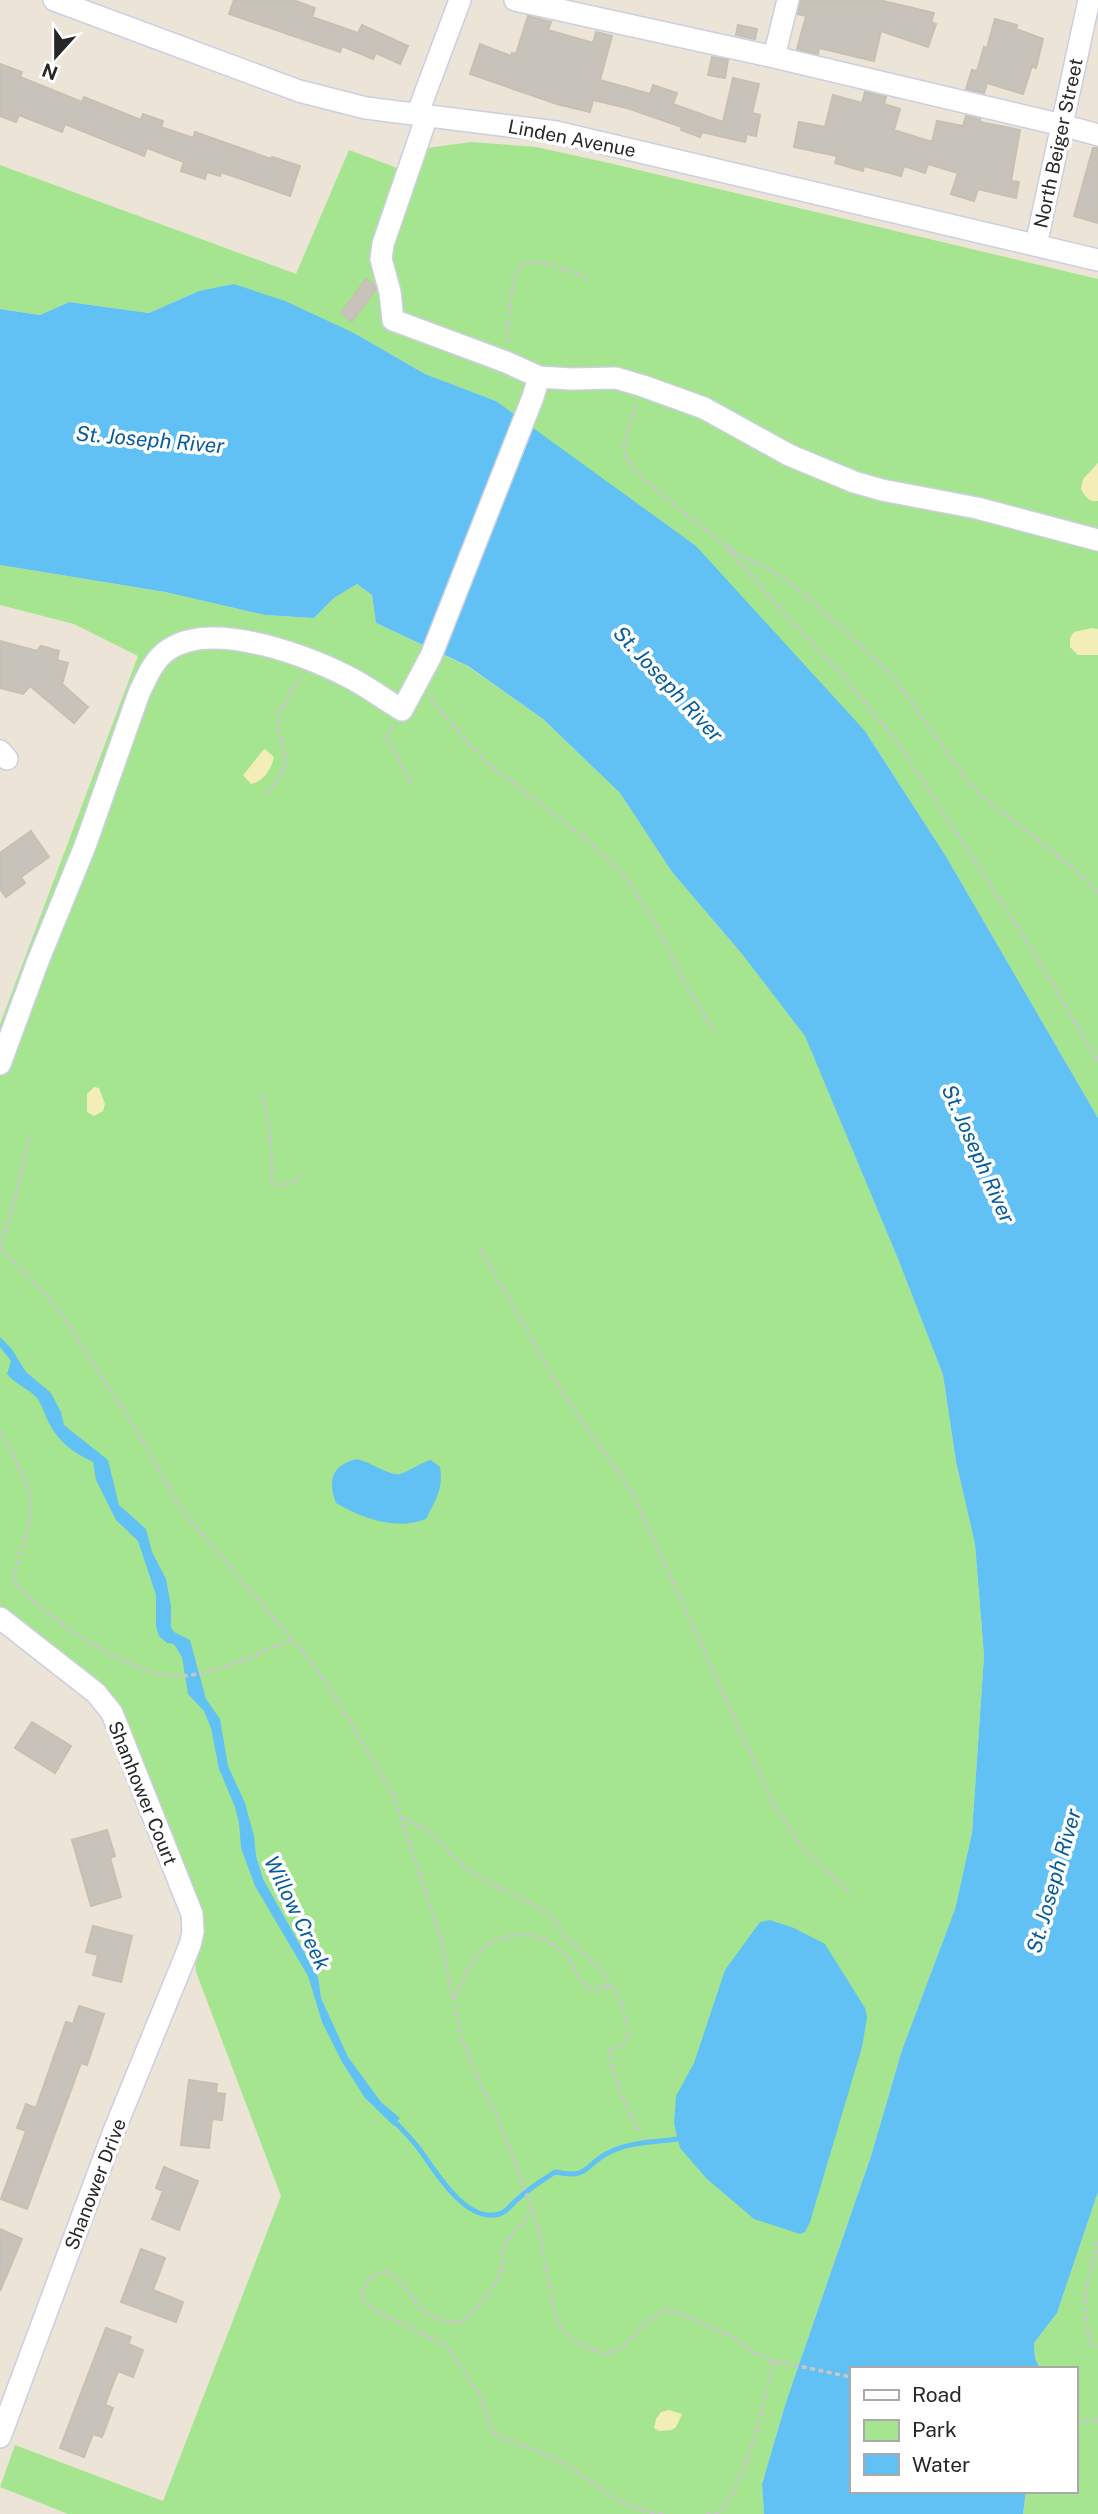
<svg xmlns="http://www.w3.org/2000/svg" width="1098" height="2514" font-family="'Public Sans',sans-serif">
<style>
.green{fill:#a5e58f}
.sand{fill:#f3eeb7}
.water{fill:#62c1f4}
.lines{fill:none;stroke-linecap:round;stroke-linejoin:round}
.stream{stroke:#62c1f4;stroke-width:5}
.building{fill:#c8c3ba;stroke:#c6c0b1;stroke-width:2}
.minor-casing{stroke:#cccee1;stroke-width:24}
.path{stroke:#c7c7c7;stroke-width:3.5;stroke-dasharray:5 3.5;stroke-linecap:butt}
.minor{stroke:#fff;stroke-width:21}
.labels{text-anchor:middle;stroke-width:7;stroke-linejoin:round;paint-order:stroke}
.street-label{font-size:19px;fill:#272727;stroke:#fff}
.water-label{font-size:21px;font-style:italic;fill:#065c9b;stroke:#fff}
</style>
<rect width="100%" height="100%" fill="#ebe4d7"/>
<path class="green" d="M472 142 536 147 609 163 1098 279V1118L947 858 865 731 496 401 425 374 354 333 199 291 149 313 69 302 40 315 0 309V165L296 274 349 150 416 175 427 148Z
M0 565 165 592 265 615 314 618 334 598 357 584 372 595 376 623 467 666 543 719 620 793 672 872 742 954 805 1035 898 1259 943 1375 956 1462 975 1544 984 1656 972 1833 955 1909 902 2050 871 2156 786 2402 762 2484 764 2514H68L0 2487 15 2445 163 2501 281 2196 196 1972 192 1914 118 1725 0 1608V1024L138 656 74 624 0 605Z
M1098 2192V2514H1023L1026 2491H1075V2369H1040L1035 2358 1034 2343 1057 2313Z"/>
<path class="sand" d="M1098 463V501C1089 502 1085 497 1081 489L1083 479Z
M1092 628 1098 629V655H1078L1070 647V638L1074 632Z
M265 749 274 757C271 770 264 781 251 784L243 775C250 768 260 752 265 749Z
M94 1087 99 1088 105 1104 103 1111 94 1116 87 1112V1094Z
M669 2410 682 2414 676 2427 672 2430 659 2431 654 2428 656 2419 661 2412Z"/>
<path class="water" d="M234 284 285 301 354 333 425 374 496 401 696 546 865 731 947 858 1098 1118V2192L1057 2313 1034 2343 1035 2358 1040 2369H851V2491H1026L1023 2514H764L762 2484 786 2402 871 2156 902 2050 955 1909 972 1833 984 1656 975 1544 956 1462 943 1375 898 1259 805 1036 742 954 672 872 620 793 543 719 468 666 376 623 372 595 357 584 334 598 314 618 265 615 165 592 0 565V309L40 315 69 302 149 313 199 291Z
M0 1337 11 1348 26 1372 51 1393 61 1412 64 1425 108 1460 119 1505 146 1529 152 1552 166 1579 171 1606V1627L174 1632 190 1640 206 1699 220 1719 228 1766 245 1803 254 1836 256 1856 263 1879 318 1977 321 1998 348 2057 381 2102 400 2118 394 2126 365 2098 342 2062 322 2022 308 1976 255 1886 241 1848 239 1823 235 1807 219 1769 211 1728 204 1711 188 1694 182 1657 174 1644 167 1643 159 1636 156 1627V1595L138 1541 116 1520 96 1480 93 1462C74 1453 58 1442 49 1423 45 1415 42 1405 37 1398 28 1388 16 1385 7 1374L11 1361 0 1347Z
M357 1459C370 1462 390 1476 400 1474 410 1471 420 1463 431 1460L440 1467C444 1488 435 1501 426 1519 397 1531 361 1518 336 1503 327 1480 332 1465 357 1459Z
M770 1920 794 1928 825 1944 865 2008 867 2018 862 2047 810 2222 805 2232 800 2234 754 2219 706 2178 680 2148 674 2124 676 2096 694 2063 725 1970 760 1922Z"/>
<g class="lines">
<path class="stream" d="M391 2118C401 2128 412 2139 420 2150 436 2172 466 2224 500 2214 508 2211 513 2202 520 2197 531 2187 543 2180 555 2172 590 2179 583 2166 608 2153 628 2142 655 2142 678 2139"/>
</g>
<path class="building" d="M234 0H293L315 8 312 17 358 33 362 25 408 46 400 64 376 53 373 59 342 46 340 52 229 14Z
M801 0H879L934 13 931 22 936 24 928 47 881 31 874 61 819 48 818 54 797 49 806 16 798 14Z
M528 16 551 22 548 30 593 43 596 32 612 36 600 80 650 94 653 85 677 93 673 104 723 122 733 78 759 84 752 113 760 115 756 136 747 134 745 142 702 132 700 137 681 130 682 127 627 108 593 100 590 112 557 104 470 74 480 44 511 56 512 53 516 54Z
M995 19 1017 25 1016 29 1043 39 1036 68 1032 66 1023 94 987 83 984 93 966 89 972 70 977 71 984 47 987 48Z
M738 25 757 29 755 39 736 35Z
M712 57 728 60 725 78 708 75Z
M0 64 22 72 20 77 82 102 84 97 141 120 143 114 163 121 161 127 193 138 195 132 271 159 272 157 300 166 290 196 221 172 220 176 207 172 205 179 181 171 184 162 147 148 144 156 65 124 62 132 19 115 16 122 0 116Z
M865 92 886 97 884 104 900 109 894 130 932 142 937 121 963 126 966 116 980 119V122L1020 130 1011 181 1019 182 1016 198 978 189 974 201 951 194 958 173 928 164 925 173 904 166 901 176 864 166 863 171 835 163 837 156 794 147 799 122 825 127 833 95 862 103Z
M1093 148H1098V223L1074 216Z
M366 279 374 285 376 289 352 321 341 313Z
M0 641 37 651 41 646 59 651 57 660 68 663 62 684 88 707 74 723 30 686 23 694 0 688Z
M31 831 49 857 21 877 25 883 6 897 0 889V853Z
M32 1722 71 1746 55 1773 15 1748Z
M107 1830 115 1856 110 1858 121 1897 91 1906 72 1840Z
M93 1926 132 1936 121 1982 93 1975 98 1955 86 1952Z
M79 2006 104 2014 87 2065 81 2063 27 2209 1 2199 26 2131 17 2128 26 2104 36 2108 66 2022 73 2024Z
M189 2080 217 2084 216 2093 225 2094 222 2120 212 2119 209 2148 181 2145Z
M164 2167 198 2181 179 2230 152 2219 163 2191 156 2188Z
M0 2229 22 2239 0 2291Z
M141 2249 165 2258 153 2290 183 2302 176 2322 121 2302Z
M106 2328 131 2337 128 2344 143 2350 133 2377 118 2371 105 2405 113 2408 102 2437 93 2434 84 2457 60 2448Z"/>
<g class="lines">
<g class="minor-casing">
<path id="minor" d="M54 0 299 91 366 108 556 132 1098 260
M515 0 774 57 1062 125 1098 135
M774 57 788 0
M417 115 460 0
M427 116 383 244 381 259 390 292 393 320 506 362 539 377 571 379 616 378 643 386 704 408 789 455 854 482 882 490 977 508 1098 540
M1036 245 1089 0
M0 751 7 759
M0 1064 38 961 85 846 139 693C146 679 152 663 164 653 208 616 313 657 356 681 372 690 387 701 402 710L431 656 533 397 539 377
M0 1618 96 1693 112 1713 192 1914 193 1932 190 1945 114 2131 0 2437"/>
</g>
<path class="path" d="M507 342C508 316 509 288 521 264 544 257 570 272 591 280
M636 404 624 445 626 456 632 467 648 483 723 544 743 557 773 571 798 589 874 657 900 686 968 782 984 798 1071 866 1098 893
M727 548 794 624 842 674 901 747 1033 951 1098 1061
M431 696 439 709 485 761 582 836 608 859 631 885 652 917 678 970 714 1032
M392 727 387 736 413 788
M266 794 280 776 286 761 278 727 279 713 301 676
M262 1093C268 1122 274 1149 271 1179L277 1185 292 1183 301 1176
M0 1248 16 1196 29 1137
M0 1250 22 1269 60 1312 144 1442 178 1505 307 1657 328 1685 394 1796 440 1935 461 2037 479 2082 499 2120 538 2225 555 2316C565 2340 582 2346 605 2354L621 2348 651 2318 664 2311 679 2313 734 2337 754 2353 774 2361 851 2377
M481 1250 561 1391 632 1492 775 1807 805 1851 849 1891
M0 1432C9 1446 30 1486 31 1501 31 1528 18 1555 13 1581 45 1617 126 1674 176 1676 212 1677 259 1652 293 1639
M401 1817C410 1821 421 1826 429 1832 442 1842 451 1856 464 1866 490 1887 521 1896 548 1914 556 1920 560 1932 568 1939 601 1966 623 1992 629 2036L621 2046 610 2051 612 2067 621 2094 638 2130
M455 1997C463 1982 471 1962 482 1949 488 1942 501 1938 511 1936 534 1930 558 1943 571 1962 577 1971 580 1984 590 1988 598 1991 603 1988 610 1984
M533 2210C525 2222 512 2232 505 2244 500 2252 504 2258 503 2265 497 2288 478 2307 461 2322 408 2324 417 2281 383 2271L372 2277 362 2289 363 2299 373 2309 447 2346 481 2397 491 2428 496 2435C518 2444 541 2451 561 2462 598 2482 621 2512 667 2514
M1098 2241C1088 2276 1079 2307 1091 2343L1098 2347
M1075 2421H1093L1098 2418
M706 2514 719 2513C752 2470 760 2413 774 2361"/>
<use href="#minor" class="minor"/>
</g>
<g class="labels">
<g class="street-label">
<text transform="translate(572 138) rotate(11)" y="7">Linden Avenue</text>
<text transform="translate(1058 143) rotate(-78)" y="7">North Beiger Street</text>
<text transform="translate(143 1793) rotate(68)" y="7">Shanhower Court</text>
<text transform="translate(95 2184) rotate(-69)" y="7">Shanower Drive</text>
</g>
<g class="water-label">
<text transform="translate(150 440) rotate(5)" y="7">St. Joseph River</text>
<text transform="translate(668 684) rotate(47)" y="7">St. Joseph River</text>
<text transform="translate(978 1154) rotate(66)" y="7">St. Joseph River</text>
<text transform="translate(1054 1881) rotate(-74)" y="7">St. Joseph River</text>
<text transform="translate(297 1913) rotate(64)" y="7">Willow Creek</text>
</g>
</g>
<rect x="850" y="2367" width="228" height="126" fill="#ffffff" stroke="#a9a9a9" stroke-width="2"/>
<rect x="864" y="2390" width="35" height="10" fill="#ffffff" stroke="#a9a9a9" stroke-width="2"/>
<text x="912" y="2402" font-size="21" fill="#272727">Road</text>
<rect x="864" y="2420" width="35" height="21" fill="#a5e58f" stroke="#a9a9a9" stroke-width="2"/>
<text x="912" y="2437" font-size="21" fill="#272727">Park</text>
<rect x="864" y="2454" width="35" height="21" fill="#62c1f4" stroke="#a9a9a9" stroke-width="2"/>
<text x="912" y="2472" font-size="21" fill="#272727">Water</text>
<g transform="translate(56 56) rotate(201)" stroke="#ffffff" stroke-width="5" paint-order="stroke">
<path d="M0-5L12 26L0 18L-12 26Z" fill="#272727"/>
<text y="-10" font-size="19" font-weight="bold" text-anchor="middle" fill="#272727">N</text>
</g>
</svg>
